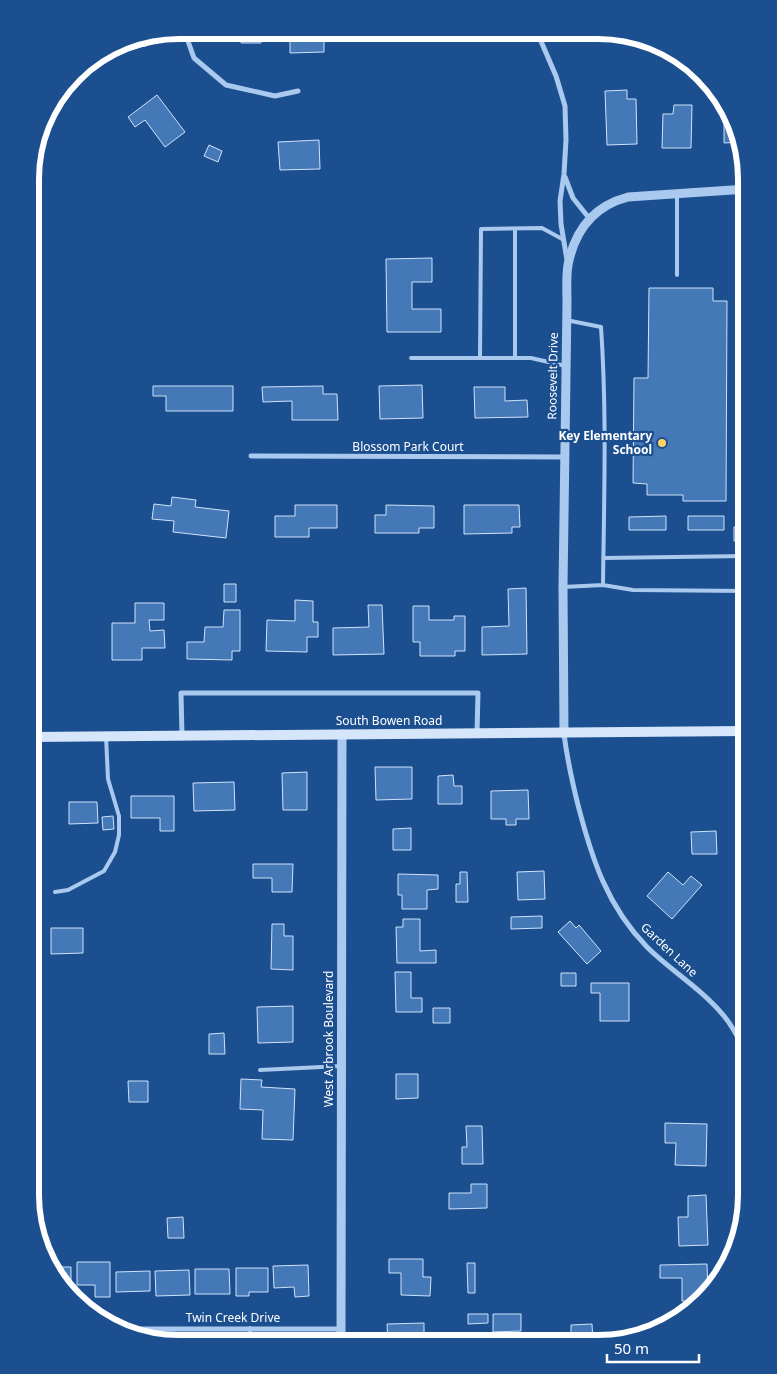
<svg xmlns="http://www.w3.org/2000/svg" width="777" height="1374" font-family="'Noto Sans',sans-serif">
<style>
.building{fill:#4478b7;stroke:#cfe3fa}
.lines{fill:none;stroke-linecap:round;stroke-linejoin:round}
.service{stroke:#a9c9ee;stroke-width:4}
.minor{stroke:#a9c9ee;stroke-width:5}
.tertiary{stroke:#a9c9ee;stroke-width:9}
.secondary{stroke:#d6e6fa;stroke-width:10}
.poi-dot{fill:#ffd166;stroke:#1b4f8f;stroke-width:2}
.labels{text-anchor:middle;stroke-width:4.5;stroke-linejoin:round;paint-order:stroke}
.street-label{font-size:12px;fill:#fff;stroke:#1b4f8f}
.poi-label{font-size:12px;font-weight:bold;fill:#fff;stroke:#1b4f8f;text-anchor:end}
.rim{fill:none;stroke:#fff;stroke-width:6}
</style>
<rect width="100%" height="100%" fill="#1b4f8f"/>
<path class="building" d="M213 30 261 31V43H241V33H213Z
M290 31H324V52L290 53Z
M145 37 146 46 108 50 122 41Z
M627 90V99H636L637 144 607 145 605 91Z
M157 95 185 132 165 147 145 120 135 127 128 117Z
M674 105H692L691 148H662L663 114H673Z
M724 108 739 131 741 142 724 143Z
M319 140 320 169 280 170 278 142Z
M209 145 222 151 218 162 204 156Z
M432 258V282H412V309H441V332H387L386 259Z
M649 288H713V301H727L726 501H683V495H647V484L633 483 634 378H648Z
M422 385 423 418 380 419 379 386Z
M153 386H233V411H166V396H153Z
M323 386V394H337L338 420H292V401L263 402 262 387Z
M474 387H505V401L527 400 528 417 475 418Z
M744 483H747V512H744Z
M172 497 196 500 195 507 229 511 226 538 173 532 174 521 152 519 154 504 171 506Z
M295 505H337V528H309V537H275V516H295Z
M386 505 434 506V528H419V533H375V515H386Z
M464 505H519L520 527H512V533L464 534Z
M666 516V530H629V517Z
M688 516H724V530H688Z
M734 527H747V541H734Z
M224 584H236V602H224Z
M526 588 527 654 482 655V627L509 626 508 589Z
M295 600 313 601V622H318V637H307V652L266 651 267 620 295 621Z
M135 603H164V620H149L150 631 164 630 165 648H142V660H112V623H135Z
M368 605H382L384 654 333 655V628L369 627Z
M413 606H429V620H454V616H465V651H455V656H420V642H413Z
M224 610H240V651H232V660L187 659V642H204L205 627H223Z
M375 767H412V799L376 800Z
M307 772V810H283L282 773Z
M453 775 454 786H462V804H438V776Z
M234 782 235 810 194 811 193 783Z
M528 790 529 819H516V825H506V819H491V791Z
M131 796H174V831H160V818H131Z
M69 802H97L98 823 69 824Z
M113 816 114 829 103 830 102 817Z
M411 828V850H393V829Z
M716 831 717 854H692L691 832Z
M253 864H293L292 892H272V878H253Z
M544 871 545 899 518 900 517 872Z
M460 872H467L468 902H456V884H460Z
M668 872 683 885 691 876 702 885 672 919 647 896Z
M398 874 438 875V889L427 890V909H402V895H398Z
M542 916V928L511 929V917Z
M403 919H420V951L436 950V963H397L396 927H403Z
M570 921 576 928 579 925 601 951 587 964 558 932Z
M272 924H284V936H293V970L271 969Z
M51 928H83V953L51 954Z
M395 972H411V998H422V1012H396Z
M561 973H576V986H561Z
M591 983H629V1021H600V993H591Z
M293 1006V1042L258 1043 257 1007Z
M433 1008H450V1023H433Z
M224 1033 225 1054H209V1034Z
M396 1074H418V1098L396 1099Z
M241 1079 262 1080 261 1087 295 1089 293 1140 262 1139 263 1110 240 1109Z
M128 1081H148V1102H129Z
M665 1123 707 1124 706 1166 675 1165 676 1143H665Z
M466 1126H482L483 1164H462V1147H467Z
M471 1184H487V1208L449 1209V1193H471Z
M706 1195 708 1245 679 1246 678 1217H688V1196Z
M183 1217 184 1238H168L167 1218Z
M389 1259H423V1277H431L430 1296 401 1295V1273H389Z
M77 1262H110V1297H95V1285H77Z
M467 1263H475V1293H468Z
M707 1264 708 1292 695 1301H682V1278H660V1265Z
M308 1265 309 1296 295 1297 294 1287 274 1288 273 1266Z
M55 1267H71V1289Z
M236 1268H268V1292H249V1296H236Z
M195 1269H229L230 1294H195Z
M189 1270 190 1295 156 1296 155 1271Z
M150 1271V1291L116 1292V1272Z
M468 1314H488V1323L468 1324Z
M493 1314H521V1331L493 1332Z
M424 1323V1340H418V1343H388L387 1324Z
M592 1324 593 1342 571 1343V1325Z"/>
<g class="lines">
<path class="service" d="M677 275V193
M411 358H531L566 366
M480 358 481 229 542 228 564 240
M515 358V229
M603 558 747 556
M603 585 633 590 747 591
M563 587 603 585C604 499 607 413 601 327L566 320
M55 892 68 890 104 871 115 852 119 835V816L108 779 106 736
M260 1070 342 1066
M249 1343 250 1328"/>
<path class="minor" d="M184 30 194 58 226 85 275 96 298 91
M537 32 556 76 565 106 566 140 564 174 560 201 561 224 567 260
M565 177 573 198 589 218
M251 456 565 457
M564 734C567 758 572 781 578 805 592 859 607 906 647 947 671 971 702 989 724 1016 734 1028 740 1041 747 1055
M182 736 181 693H478L477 733
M126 1329H341
M156 1329 157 1342"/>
<path class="tertiary" d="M564 734 563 587 567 303C567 291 566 277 568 265 575 229 594 206 628 197L747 189
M341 1343 342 734"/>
<path class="secondary" d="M31 737 747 731"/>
</g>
<circle class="poi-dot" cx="662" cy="443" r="5"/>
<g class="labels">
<g class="street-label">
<text transform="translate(553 376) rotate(-89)" y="4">Roosevelt Drive</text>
<text x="408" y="451">Blossom Park Court</text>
<text x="389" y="725">South Bowen Road</text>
<text transform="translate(669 950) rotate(43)" y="4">Garden Lane</text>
<text transform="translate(329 1039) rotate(-90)" y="4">West Arbrook Boulevard</text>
<text x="233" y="1322">Twin Creek Drive</text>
</g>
<g class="poi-label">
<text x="652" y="440">Key Elementary<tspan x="652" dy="14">School</tspan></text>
</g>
</g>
<path d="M0 0H777V1374H0ZM179 39H598A140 140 0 0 1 738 179V1195A140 140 0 0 1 598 1335H179A140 140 0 0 1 39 1195V179A140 140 0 0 1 179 39Z" fill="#1b4f8f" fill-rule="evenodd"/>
<path class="rim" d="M179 39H598A140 140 0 0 1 738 179V1195A140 140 0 0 1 598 1335H179A140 140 0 0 1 39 1195V179A140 140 0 0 1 179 39Z"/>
<path d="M607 1354v8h92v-8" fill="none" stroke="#ffffff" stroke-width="2.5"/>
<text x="614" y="1354" font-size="15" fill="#ffffff" stroke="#1b4f8f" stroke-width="4" paint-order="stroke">50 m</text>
</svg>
